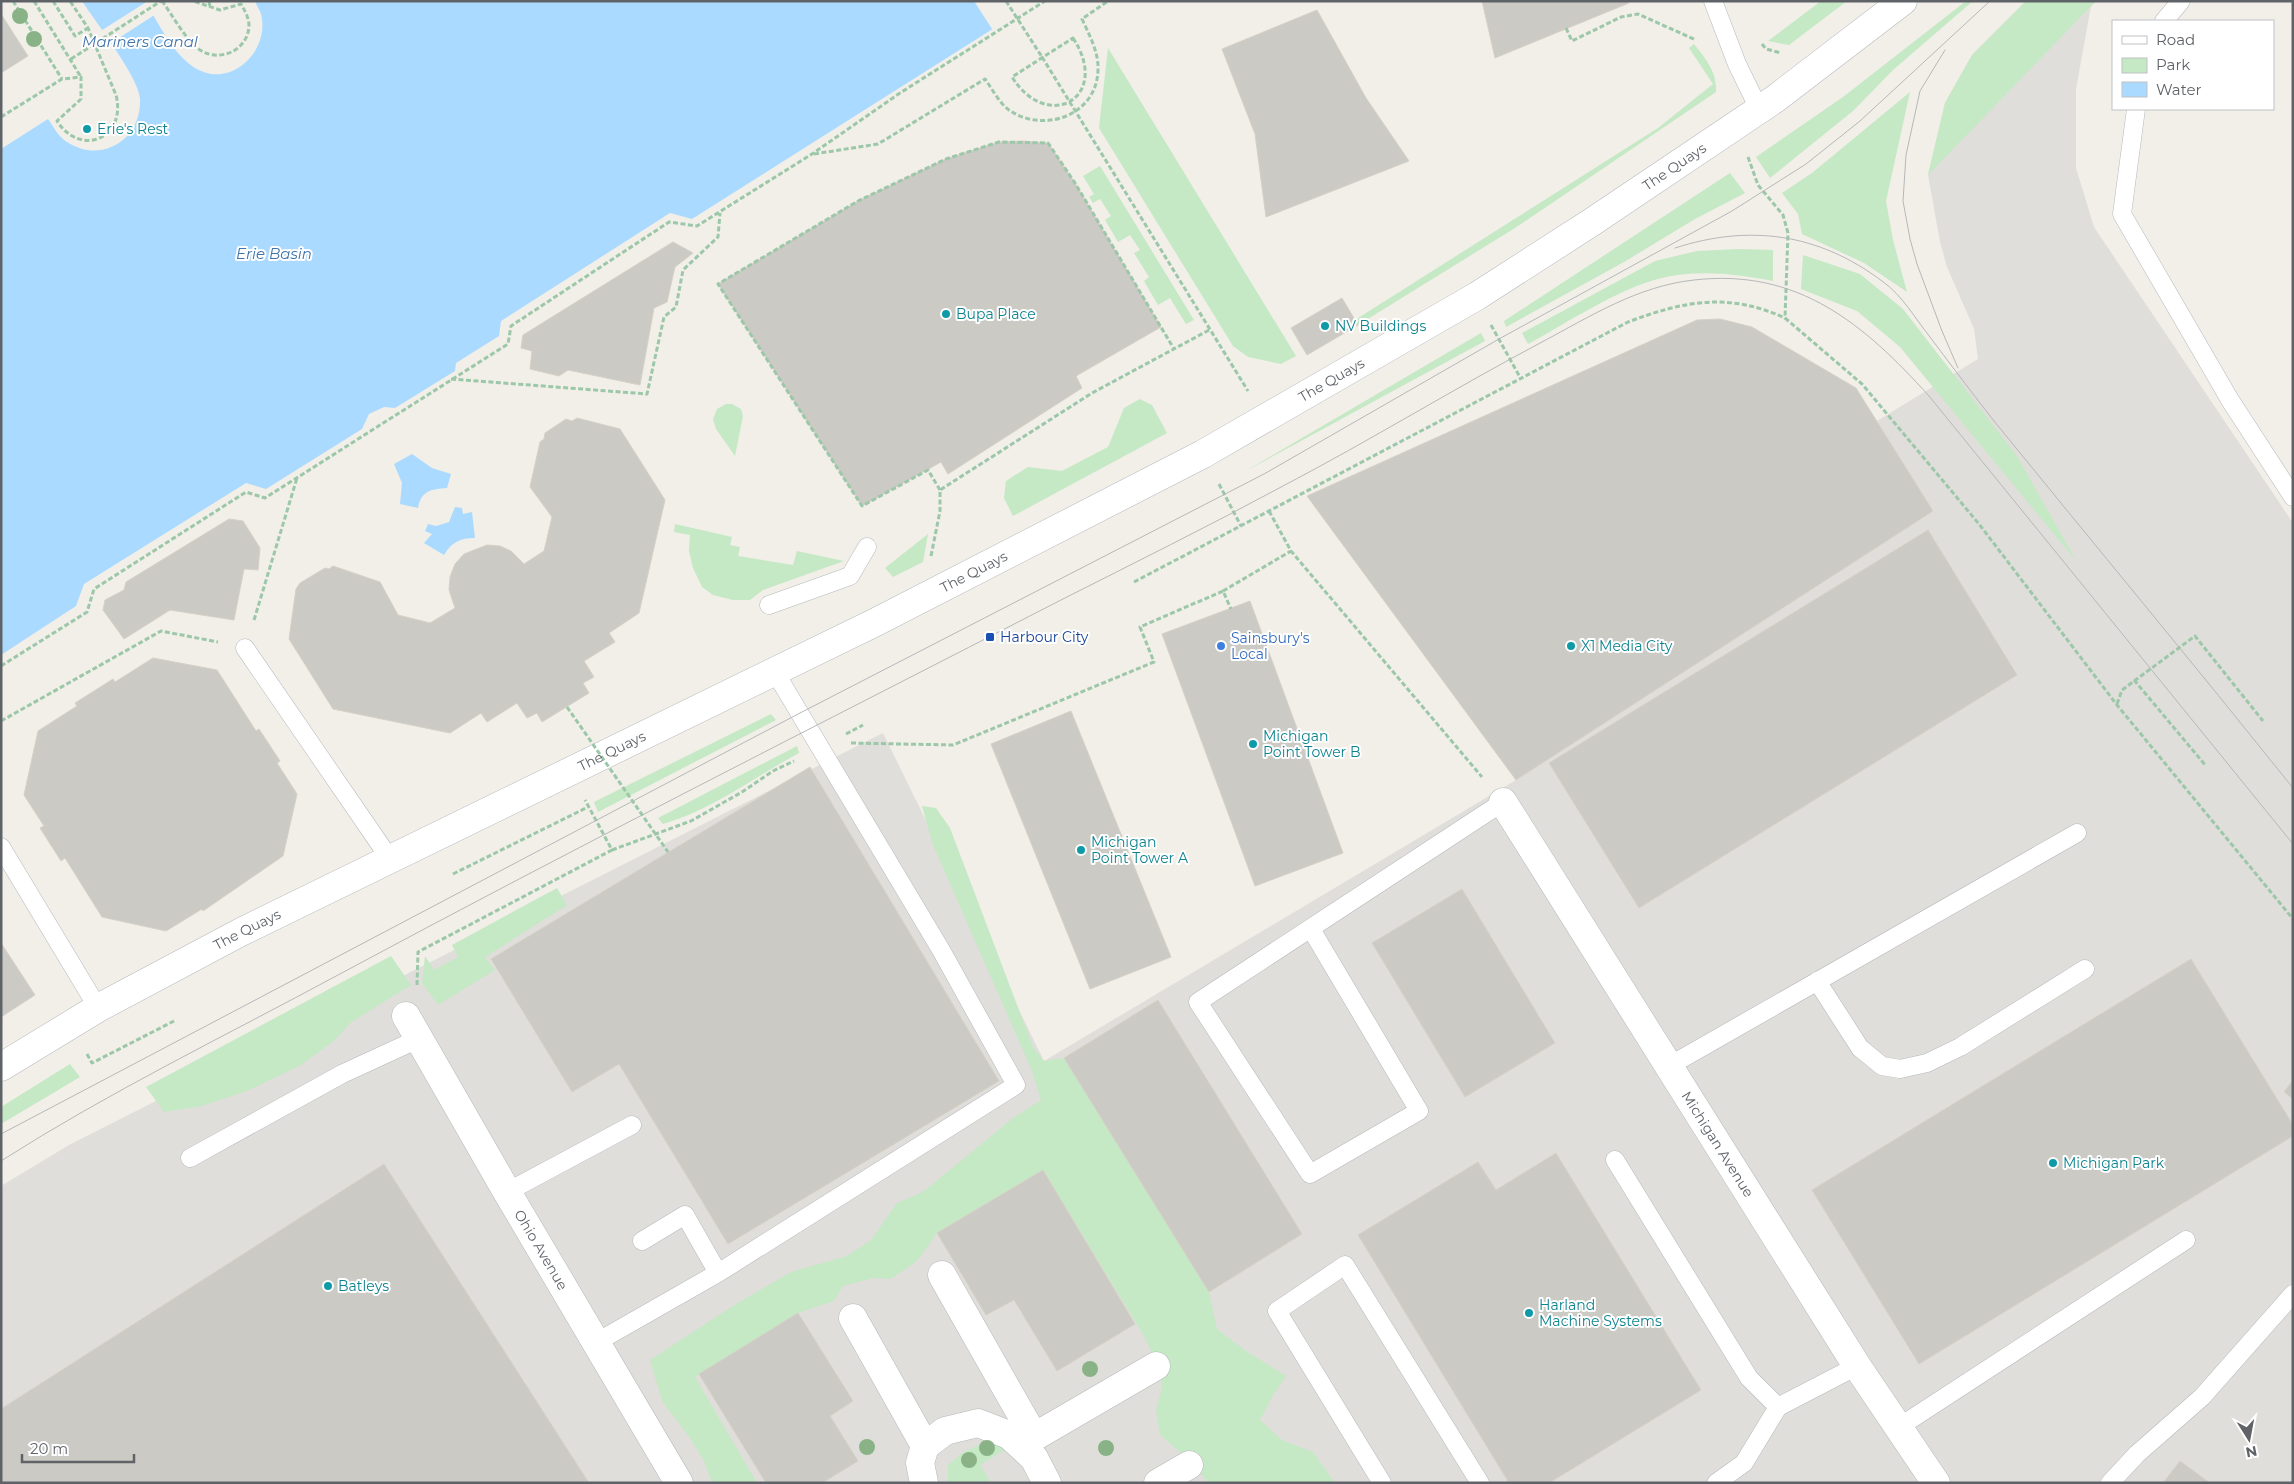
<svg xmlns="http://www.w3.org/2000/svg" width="2294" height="1484" font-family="Montserrat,sans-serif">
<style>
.industrial{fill:#e0deda}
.green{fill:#c5e8c5}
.water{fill:#aadaff}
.pier{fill:#f1efe8}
.building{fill:#cccac5;stroke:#d6d1c6}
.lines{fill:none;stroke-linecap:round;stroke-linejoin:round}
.lane-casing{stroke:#b5b8bc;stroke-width:19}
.street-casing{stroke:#b5b8bc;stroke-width:29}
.path{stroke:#9cc7a9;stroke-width:3;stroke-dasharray:5 2.5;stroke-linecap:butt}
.lane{stroke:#fff;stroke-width:18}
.street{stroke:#fff;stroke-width:28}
.tram{stroke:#b6b7b8;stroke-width:1}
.path-bridge{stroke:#9cc7a9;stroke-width:3;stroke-dasharray:5 2.5;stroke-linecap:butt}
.tree{fill:#89b387}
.culture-dot{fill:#0f9aa8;stroke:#fff;stroke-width:2}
.transit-dot{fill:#1a4fb4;stroke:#fff;stroke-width:2}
.shop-dot{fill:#3f7fe0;stroke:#fff;stroke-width:2}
.labels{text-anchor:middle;stroke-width:4;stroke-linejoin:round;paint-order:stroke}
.culture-label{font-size:14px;fill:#0d838f;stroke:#fff;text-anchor:start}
.street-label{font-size:14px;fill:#5f6368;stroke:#fff}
.transit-label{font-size:14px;fill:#164399;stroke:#fff;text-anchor:start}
.shop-label{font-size:14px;fill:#366cbe;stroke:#fff;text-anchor:start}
.water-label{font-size:15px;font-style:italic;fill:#4174aa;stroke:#fff}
</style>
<rect width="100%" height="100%" fill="#f1efe8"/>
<path class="industrial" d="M2026 1H2096L2091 6 2076 89V168L2094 227 2293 523V1483H1V1186L69 1145 883 733 1044 1061 1516 780 1932 511 1877 421 1978 359 1974 329 1947 267 1940 242 1928 175 1945 103 1972 55Z"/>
<path class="green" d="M1821 1H1847L1789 45 1768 41Z
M1966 1H1973L1893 70 1853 111 1770 178 1756 157 1843 97Z
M2026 1H2096L1928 175 1945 103 1972 55Z
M1694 44C1706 59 1717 72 1716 92L1515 228 1358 325 1355 320 1658 128 1713 84 1689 48Z
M1108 48 1296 356 1281 364 1248 357 1233 346 1099 128Z
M1910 92 1886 201 1893 240 1907 292 1864 263 1802 234 1798 214 1782 193 1812 173Z
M1100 166 1194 320 1186 324 1170 298 1158 305 1144 281 1149 277 1134 253 1140 250 1130 235 1118 242 1105 220 1111 216 1100 199 1093 203 1089 197 1094 194 1083 176Z
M1730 173 1745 193 1695 219 1624 262 1506 327 1504 321Z
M1739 249 1773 250V281C1735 274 1696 269 1658 279 1616 290 1567 323 1528 344L1522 333 1655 261 1697 251Z
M1803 255 1860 274 1903 309 2017 456 2077 562 1900 347 1857 311 1801 289Z
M1481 333 1485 341 1244 472Z
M1140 399 1152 405 1167 433 1013 516 1004 498 1006 481 1028 467 1062 471 1108 447 1124 408Z
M726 404H732L741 409 743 416 735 456 716 429 713 419 717 409Z
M675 524 732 537 730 545 740 547 738 556 793 565 797 551 844 561 763 590 750 600H733L713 595 702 587 693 568 689 551 690 535 674 532Z
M928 534 923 562 893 577 885 568Z
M771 714 776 720 598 812 594 802Z
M797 746 799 753C754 777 713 810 663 824L658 818Z
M922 806 936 808 950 828 1033 1047 1044 1061 1064 1058 1209 1292 1217 1329 1246 1351 1286 1376 1272 1397 1260 1420 1282 1440 1313 1452 1335 1483H1208L1193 1463 1160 1435 1156 1410 1161 1392 1162 1373 1144 1336 1043 1170 937 1233 917 1261 891 1279 873 1278 843 1286 834 1301 798 1313 695 1377 757 1483H712L704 1461 690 1438 662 1401 650 1360 736 1304 791 1272 847 1256 871 1240 897 1203 923 1192 1013 1118 1041 1100 1032 1071 933 845Z
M557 888 567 905 485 957 495 970 438 1005 422 983 425 956 434 970 458 957 452 945Z
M391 956 411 985 350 1023 335 1040 301 1065 247 1091 202 1106 164 1112 146 1087Z
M70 1064 80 1077 1 1124V1107Z
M981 1444 1000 1445 1006 1449 980 1465 991 1483H948V1465L962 1453Z"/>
<path class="water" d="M82 1H145C159 24 172 53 195 68 229 89 267 54 262 19 262 13 257 7 255 1H1037L692 219 670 213 501 321 499 336 456 363 455 371 395 408 384 407 369 414 362 429 266 489 246 483 84 584 76 606 1 655V149L48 119C54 128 59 137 67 142 102 165 142 139 140 99 140 79 95 21 82 1Z
M412 454 432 468 451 474 447 488C431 489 421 491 418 508L400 504 402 483 394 464Z
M455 507 462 508 463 514 472 512 475 538C460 538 452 542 444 555L424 543 432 534 425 531 428 524 436 526 449 522Z"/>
<path class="pier" d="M148 1 156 14 108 45 99 32Z
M974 1H1040L994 32Z"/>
<path class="building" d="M1482 1H1627L1629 3 1495 58Z
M1317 10 1366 98 1409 161 1266 217 1255 134 1222 49Z
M1 14 28 56 1 73Z
M1023 141 1048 143 1075 183 1161 327 1076 376 1082 388 948 474 941 462 862 506 718 284 858 201 946 159 999 142Z
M673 242 693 253 675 267 667 302 654 308 640 385 568 370 559 376 530 369 532 351 521 348 523 335Z
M1342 298 1358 325 1307 355 1291 328Z
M1720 319 1752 327 1856 388 1933 511 1516 780 1307 496 1697 320Z
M577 418 620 429 665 500 639 613 609 633 615 642 584 661 594 677 583 683 589 693 542 722 537 713 527 718 517 703 487 722 481 713 450 733 333 709 289 639 296 589 300 583 325 568 329 569 333 566 380 582 398 615 430 623 455 608 449 590 450 577 455 564 464 554 487 545 500 546 511 551 524 564 544 551 552 517 530 487 540 442 544 439 545 433 566 419 572 421Z
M229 519 243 521 260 548 258 570 244 569 234 620 170 610 124 639 103 610 105 600 124 590 126 582Z
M1928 530 2017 675 1639 908 1549 763Z
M1250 601 1343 853 1255 886 1162 634Z
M153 658 217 670 256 731 259 729 280 761 277 763 297 794 283 856 203 911 202 909 166 931 102 917 65 858 61 861 40 828 44 826 24 795 38 731 77 706 75 703 113 679 115 682Z
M1071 711 1171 957 1090 989 991 744Z
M810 767 999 1081 728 1244 619 1064 572 1092 491 959Z
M1462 889 1555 1043 1465 1097 1372 943Z
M1 943 35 995 1 1017Z
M2191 959 2293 1125V1136L1919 1364 1812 1190Z
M1158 1000 1302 1234 1209 1292 1064 1058Z
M2293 1080V1099L2284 1092Z
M1556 1153 1701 1390 1549 1483H1509L1358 1235 1478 1162 1496 1190Z
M384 1164 589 1483H1V1409Z
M1043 1170 1135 1324 1057 1371 1014 1300 986 1315 937 1233Z
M798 1313 853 1401 830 1416 858 1461 822 1483H766L699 1374Z
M2180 1461 2210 1483H2163Z"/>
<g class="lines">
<g class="lane-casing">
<path id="lane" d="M1713 1 1737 64 1759 109
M2164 21 2181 1
M2136 109 2122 214 2230 400 2293 497
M769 605 850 576 867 547
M245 648 390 859
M1 847 98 1008
M1311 929 1419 1111 1310 1174 1198 1002 1503 802
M1817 981 1860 1048 1882 1066 1900 1069 1927 1063 1960 1047 2085 969
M1669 1066 2077 833
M190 1158 342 1074 418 1039
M1615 1160 1749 1378 1778 1407
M507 1192 632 1125
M642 1241 685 1215 718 1273
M597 1342 718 1273 1016 1085 941 950 775 672
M1899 1427 2186 1240
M1382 1483 1277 1311 1345 1265 1480 1483
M1716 1483 1744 1463 1778 1407 1857 1366
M2110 1483 2137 1454 2202 1397 2293 1294"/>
</g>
<g class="street-casing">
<g id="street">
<path id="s1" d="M1503 802 1857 1366 1936 1483"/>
<path id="s2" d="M406 1016 507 1192 679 1483"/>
<path id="s3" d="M1 1067 98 1008 241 932 876 622 1203 454 1477 296 1592 222 1775 99 1903 1"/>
<path d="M942 1275 1034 1437 1156 1366"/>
<path d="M853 1318 925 1446"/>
<path d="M924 1483 920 1463 925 1446 945 1431 978 1423 1009 1435 1034 1458 1047 1483"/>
<path d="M1158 1483 1189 1465"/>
</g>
</g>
<path class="path" d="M13 1 62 79
M34 1 81 77
M53 1 75 36 88 28
M162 1C173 16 185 39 200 50 220 63 248 50 249 26 249 18 245 11 241 4L220 10 193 1
M209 1 210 7
M1566 28 1572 41 1621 17 1638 14 1696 40
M1073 38C1112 97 1048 134 1012 77Z
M1762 44 1766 49 1781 53
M1042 57 1248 391
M1 117 62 79 81 77V99L57 121C81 158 127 138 116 95L88 28 70 1
M814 154 878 144 985 79C993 90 1000 105 1012 112 1047 133 1097 114 1098 70 1099 53 1089 34 1082 19L1108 1
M1748 157 1758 185 1783 215 1788 233 1785 318 1862 384 1979 524 2117 705 2293 919
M1491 325 1521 379
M451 379 647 394 664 317 676 307 683 270 718 237 720 213
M1219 484 1241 526
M940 490 928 470 862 506 718 284 858 201 946 159 999 142 1048 143 1075 183 1174 349
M1269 511 1291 551 1482 777
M931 556 940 511V490L1092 393 1211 329
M1134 582 1628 322C1684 301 1728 292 1785 318
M1223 591 1291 551
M254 620 297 478
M1 666 87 612 94 589 246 492 265 498 508 344 511 326 669 222 697 226 812 154 900 93 1045 1
M2134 680 2206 766
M2117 704 2122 690 2195 636 2263 721
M1 721 161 631 218 642
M846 734 863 725
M851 743 953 745 1154 662 1140 627 1223 591 1231 609
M612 850 691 821 742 792 773 771 794 761
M453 874 588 807
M417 985 418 952 612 850 585 800
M87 1054 92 1063 176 1020"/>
<use href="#lane" class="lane"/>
<use href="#street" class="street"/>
<path class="tram" d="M1945 50 1920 91 1906 155 1903 201 1910 239 1917 264 1942 331 1958 368
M1675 248C1749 224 1818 233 1882 281 1903 296 1914 317 1930 337 1951 365 1972 393 1994 421 2093 543 2194 664 2293 788
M1 1134 800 713 1264 474 1499 339 1732 211 1806 164 1860 121 1990 1
M1 1161C109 1092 225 1036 338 975 576 847 818 725 1059 601 1134 563 1209 526 1283 486 1371 440 1455 388 1542 342 1591 316 1638 286 1694 280 1798 268 1864 324 1929 396L2293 844"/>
<path class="path-bridge" d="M1006 1 1042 57
M71 59 161 1
M567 707 668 852"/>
</g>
<g class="tree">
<circle cx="20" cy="16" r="8"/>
<circle cx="34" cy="39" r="8"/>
<circle cx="1090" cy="1369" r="8"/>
<circle cx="867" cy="1447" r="8"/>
<circle cx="987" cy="1448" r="8"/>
<circle cx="1106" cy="1448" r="8"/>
<circle cx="969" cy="1460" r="8"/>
</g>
<g class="culture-dot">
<circle cx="87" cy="129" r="5"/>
<circle cx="946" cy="314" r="5"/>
<circle cx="1325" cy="326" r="5"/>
<circle cx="1571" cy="646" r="5"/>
<circle cx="1253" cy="744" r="5"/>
<circle cx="1081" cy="850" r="5"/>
<circle cx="2053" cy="1163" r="5"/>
<circle cx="328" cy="1286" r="5"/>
<circle cx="1529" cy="1313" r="5"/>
</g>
<rect class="transit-dot" x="985" y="632" width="10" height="10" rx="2.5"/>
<circle class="shop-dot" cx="1221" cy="646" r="5"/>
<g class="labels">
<g class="culture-label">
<text x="97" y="134">Erie's Rest</text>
<text x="956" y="319">Bupa Place</text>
<text x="1335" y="331">NV Buildings</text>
<text x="1581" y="651">X1 Media City</text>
<text x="1263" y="741">Michigan<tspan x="1263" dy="16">Point Tower B</tspan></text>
<text x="1091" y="847">Michigan<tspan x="1091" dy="16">Point Tower A</tspan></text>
<text x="2063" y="1168">Michigan Park</text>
<text x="338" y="1291">Batleys</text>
<text x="1539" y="1310">Harland<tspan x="1539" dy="16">Machine Systems</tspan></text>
</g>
<g class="street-label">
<text dy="5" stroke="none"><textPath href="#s3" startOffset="1902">The Quays</textPath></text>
<text dy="5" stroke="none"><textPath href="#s3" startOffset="1498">The Quays</textPath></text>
<text dy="5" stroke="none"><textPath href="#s3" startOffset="1092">The Quays</textPath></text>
<text dy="5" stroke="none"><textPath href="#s3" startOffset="688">The Quays</textPath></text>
<text dy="5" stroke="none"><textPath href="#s3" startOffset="282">The Quays</textPath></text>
<text dy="5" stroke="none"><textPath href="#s1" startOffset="404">Michigan Avenue</textPath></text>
<text dy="5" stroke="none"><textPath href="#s2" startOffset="270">Ohio Avenue</textPath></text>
</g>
<g class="transit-label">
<text x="1000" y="642">Harbour City</text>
</g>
<g class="shop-label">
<text x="1231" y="643">Sainsbury's<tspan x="1231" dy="16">Local</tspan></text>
</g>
<g class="water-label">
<text x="140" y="47">Mariners Canal</text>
<text x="274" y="259">Erie Basin</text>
</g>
</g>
<rect width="2294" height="1484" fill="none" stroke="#5f6368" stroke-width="5"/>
<rect x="2112" y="20" width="162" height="90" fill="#ffffff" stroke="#bfc1c3"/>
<rect x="2122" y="36" width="25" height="8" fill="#ffffff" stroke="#bfc1c3"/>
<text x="2156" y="45" font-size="15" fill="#5f6368">Road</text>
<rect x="2122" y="58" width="25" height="15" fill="#c5e8c5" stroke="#bfc1c3"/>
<text x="2156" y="70" font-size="15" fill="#5f6368">Park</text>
<rect x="2122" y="82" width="25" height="15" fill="#aadaff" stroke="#bfc1c3"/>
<text x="2156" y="95" font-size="15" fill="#5f6368">Water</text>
<g transform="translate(2249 1439) rotate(169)" stroke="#ffffff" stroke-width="4" paint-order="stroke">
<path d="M0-4L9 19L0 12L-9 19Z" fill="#5f6368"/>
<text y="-8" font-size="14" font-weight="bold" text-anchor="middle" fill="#5f6368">N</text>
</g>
<path d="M22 1454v8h112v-8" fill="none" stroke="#5f6368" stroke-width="2.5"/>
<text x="30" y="1454" font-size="15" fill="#5f6368" stroke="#ffffff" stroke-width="4" paint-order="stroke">20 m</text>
</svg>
